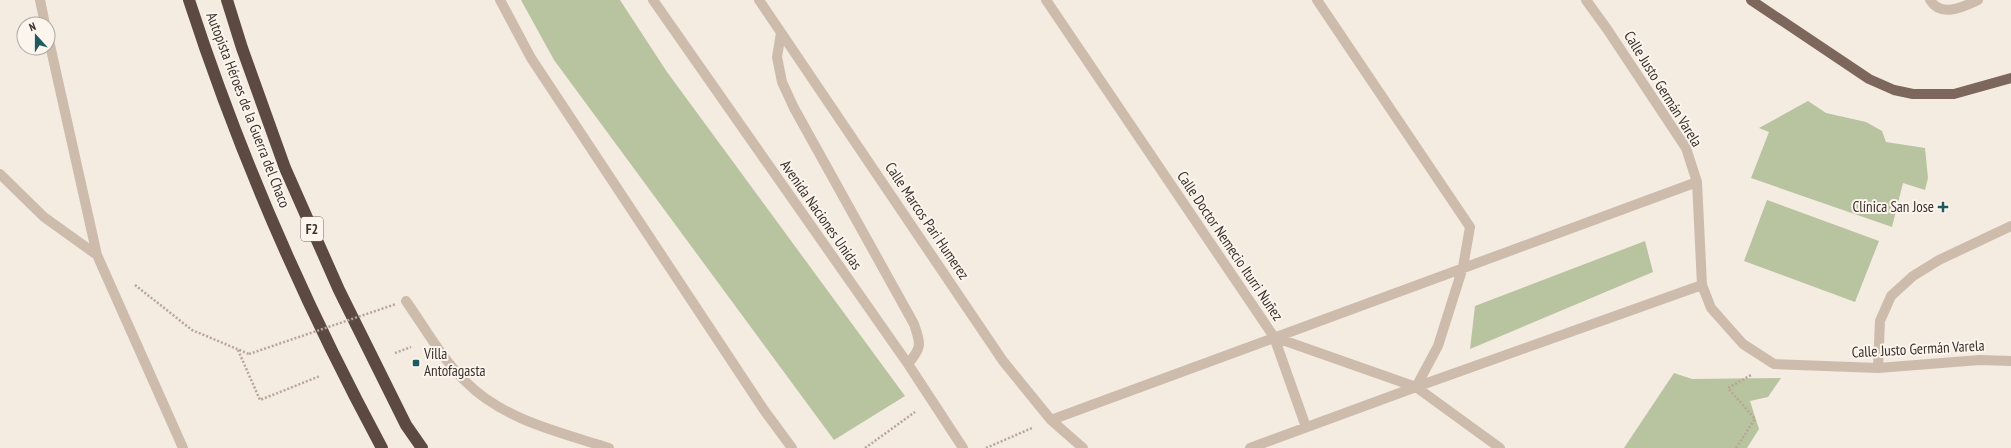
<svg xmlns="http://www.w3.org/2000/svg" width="2011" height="448" font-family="'PT Sans Narrow',sans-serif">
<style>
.green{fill:#b8c4a0}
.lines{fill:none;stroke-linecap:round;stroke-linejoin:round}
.path{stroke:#b9a596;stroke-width:2.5;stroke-dasharray:2 2;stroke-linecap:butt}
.minor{stroke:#cdbbac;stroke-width:10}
.major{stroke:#7d675c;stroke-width:10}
.highway{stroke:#5c4a42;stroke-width:12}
.path-bridge{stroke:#b9a596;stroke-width:2.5;stroke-dasharray:2 2;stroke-linecap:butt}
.poi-dot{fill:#1f5a5e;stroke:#fbf5ee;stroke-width:1.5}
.labels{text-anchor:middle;stroke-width:4;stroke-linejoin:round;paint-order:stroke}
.shield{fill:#fbf5ee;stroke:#756b66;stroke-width:1}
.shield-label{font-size:14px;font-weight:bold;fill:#3b302b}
.street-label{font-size:15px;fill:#3b302b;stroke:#fbf5ee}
.poi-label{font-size:15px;fill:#3b302b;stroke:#fbf5ee;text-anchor:end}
</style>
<rect width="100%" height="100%" fill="#f4ebe1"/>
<path class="green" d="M521 0H620L667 72 905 396 834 440 554 60Z
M1808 101 1826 113 1866 122 1882 131 1886 142 1925 148 1928 178 1925 190 1903 183 1892 227 1751 178 1769 132 1759 128Z
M1767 200 1879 241 1855 302 1744 261Z
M1645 241 1653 272 1470 349 1475 306Z
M1674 373 1692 379 1781 378 1768 397 1750 401 1759 429 1747 448H1624Z"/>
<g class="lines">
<path class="path" d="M135 285 192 330 249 354
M238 350 260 400 320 376
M395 353 411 347
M865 448 915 412
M986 448 1032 428
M1736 448 1755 419 1728 388 1751 375"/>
<path class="minor" d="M40 0 45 24
M500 0 531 58 764 410 792 448
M653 0 908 364 963 448
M759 0 1003 361 1051 420 1083 448
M1046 0 1274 337 1306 427
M1317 0 1470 227 1463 267 1438 346 1416 387
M1586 0 1607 29 1686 148 1697 182 1702 285 1711 308 1743 344 1774 364 1878 368 1980 360 2011 361
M1930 0C1941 18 1963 7 1978 0
M781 33 777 57 782 82 794 108 914 324C921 345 922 347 908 364
M48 36 97 255 183 448
M0 174 44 217 97 255
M406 301C425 328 442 359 466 382 504 420 559 432 609 448
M1274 337 1416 387 1500 448
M1878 368 1880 321 1891 296 1913 276 1939 260 2011 226
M1051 420 1697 182
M1250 448 1416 387 1702 285"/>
<path class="major" d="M1751 0 1869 79 1894 90 1913 94H1954L2011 78"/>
<path class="highway" d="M189 0C239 154 305 305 382 448
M227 0 242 48 285 168 339 290 406 425 422 448"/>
<path class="path-bridge" d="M249 354 396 304"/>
</g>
<g class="poi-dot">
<path d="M1941 201h4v4h4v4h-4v4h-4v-4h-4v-4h4z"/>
<rect x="412" y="359" width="8" height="8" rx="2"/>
</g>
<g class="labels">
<rect class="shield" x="301" y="217" width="22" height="24" rx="3"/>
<g class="shield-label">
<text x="312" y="234">F2</text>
</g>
<g class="street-label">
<text transform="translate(1663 89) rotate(58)" y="5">Calle Justo Germán Varela</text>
<text transform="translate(248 110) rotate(69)" y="5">Autopista Héroes de la Guerra del Chaco</text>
<text transform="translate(821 215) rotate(55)" y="5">Avenida Naciones Unidas</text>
<text transform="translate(927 221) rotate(56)" y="5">Calle Marcos Pari Humerez</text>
<text transform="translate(1230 246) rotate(56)" y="5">Calle Doctor Nemecio Iturri Nuñez</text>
<text transform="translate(1918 349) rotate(-3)" y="5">Calle Justo Germán Varela</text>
</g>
<g class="poi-label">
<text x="1934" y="212">Clínica San Jose</text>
<text x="424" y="359" text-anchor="start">Villa<tspan x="424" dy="17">Antofagasta</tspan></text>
</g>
</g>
<g transform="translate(36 36) rotate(339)"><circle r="19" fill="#fbf5ee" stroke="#aea6a0"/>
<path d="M0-3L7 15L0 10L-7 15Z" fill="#1f5a5e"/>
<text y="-6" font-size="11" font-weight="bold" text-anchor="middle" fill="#3b302b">N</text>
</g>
</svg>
